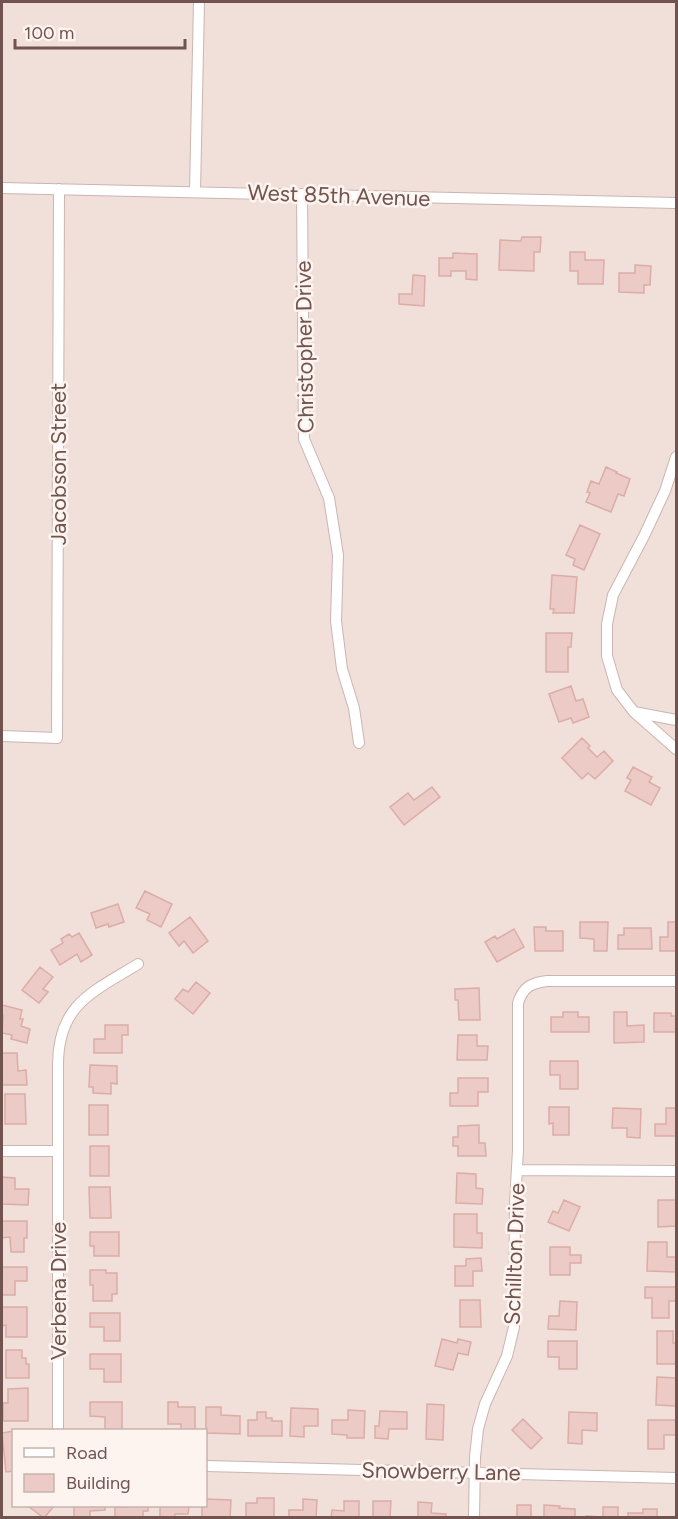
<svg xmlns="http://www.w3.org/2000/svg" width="678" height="1519" font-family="Figtree,sans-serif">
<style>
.residential{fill:#f1dfd9;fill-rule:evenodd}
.building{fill:#eccac5;stroke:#dcada7;stroke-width:1.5}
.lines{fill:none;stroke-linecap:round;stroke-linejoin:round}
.minor-casing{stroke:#cbb5b1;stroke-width:12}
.minor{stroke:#fff;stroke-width:10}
.labels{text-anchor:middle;stroke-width:5;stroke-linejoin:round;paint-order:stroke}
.street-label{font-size:22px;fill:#715350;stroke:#fdf4ef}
</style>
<rect width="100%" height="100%" fill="#faefe9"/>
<path class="residential" d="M2 2H676V1517L2 1518ZM14 1430H206V1506H14Z"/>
<path class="building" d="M522 237H541L540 252H534V271L499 270 500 240 521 241Z
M570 252H585V260H604L603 284H578V271H570Z
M453 253 477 254V280L466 279V271H451V276H439V258H453Z
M635 265 651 266 650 285H644V293L619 292V273H635Z
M413 275 425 276 424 306 399 304V294H412Z
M606 467 617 472 616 473 630 479 624 496 618 494 611 512 586 502 590 493 587 492 591 481 599 484Z
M580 525 600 534 584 570 573 565 575 559 566 555Z
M552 575 577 577 574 613H553L554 609H550Z
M546 633H572L571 647H568V672H546Z
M571 686 576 701 583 699 589 717 573 723 571 718 559 722 549 694Z
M582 738 590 746 588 748 597 757 604 751 613 761 595 779 588 773 582 779 562 758Z
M633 767 652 777 649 782 660 788 651 805 625 791 631 780 627 778Z
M432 787 440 797 404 825 390 807 408 793 414 800Z
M145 891 172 904 161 927 147 920 150 914 136 908Z
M118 904 124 922 109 927 108 924 96 928 91 913Z
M190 917 208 941 193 953 184 941 179 946 169 933Z
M580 922H608L607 951H594V939L580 938Z
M668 922H676V951H660V937H668Z
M534 927H546V931H563V951H535Z
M624 928H651L652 949H618V935H624Z
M514 929 524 947 497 962 485 942 495 936 497 939Z
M79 933 92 955 81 962 77 954 60 965 51 950 63 943 61 939 69 934 72 937Z
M40 967 53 977 43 989 48 992 39 1003 22 990Z
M196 982 210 993 193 1014 175 999 183 989 188 992Z
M479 988 480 1020H459L458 1000H455V989Z
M2 1005 22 1010 20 1019H23L21 1026 30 1029 27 1043 11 1039 12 1035 2 1033 3 1015 2 1014Z
M563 1012H578V1017H589V1032H551V1017H563Z
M614 1012H627V1026L644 1025V1042L614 1043Z
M654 1013H671V1016H676V1032H654Z
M105 1025H128V1035H122V1053H94V1039H105Z
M458 1035H477V1046H488L487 1060H457Z
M2 1053H17L18 1071 26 1070 27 1085H2Z
M550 1061H578V1089H560V1075H550Z
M90 1065 117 1066V1084L111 1083V1094L93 1093V1087H89Z
M458 1078H488V1092H478V1106H450V1093H458Z
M5 1094H25L26 1124H5Z
M89 1105H108V1135H89Z
M549 1107H569V1135H553V1123L549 1124Z
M613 1108 641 1109 640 1138 627 1137V1128H612Z
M666 1108H676V1136H655V1124H666Z
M479 1125V1143H485L486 1156H458V1146H453V1137H458V1126Z
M90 1146H109V1176H90Z
M457 1173 476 1174V1188L483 1189 482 1204 456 1203Z
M2 1177 15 1178V1189H29L28 1205 2 1204Z
M89 1187H110L111 1218H90Z
M564 1200 580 1207 569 1231 548 1222 553 1211 558 1213Z
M658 1200H676V1226L658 1227Z
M454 1214H477V1233H482V1248L454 1247Z
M2 1221H27V1238H24V1252H11L10 1237 2 1238Z
M90 1232H119V1256H94V1246H90Z
M648 1242H667V1257H676V1272L647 1271Z
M550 1247H570V1255H581V1263H570V1275H550Z
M481 1258 482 1271H473V1286H455V1266H466V1259Z
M2 1267H27V1281H15V1295H2Z
M90 1270H106V1273H117V1294H112V1301H93V1285H90Z
M645 1287H676V1301H669V1318H652V1298H645Z
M460 1300H480L481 1327H460Z
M560 1301 577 1302 576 1330 548 1329 549 1316H559Z
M2 1307H27V1337H6V1325L2 1326Z
M90 1313H120V1341H104V1327H90Z
M657 1331H673V1343H676V1364H657Z
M442 1339 457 1343 458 1339 471 1342 468 1355 458 1353 453 1370 435 1366Z
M548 1341H577V1369H559V1357H548Z
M6 1350H22V1358H26V1364H29V1378H6Z
M90 1354H121V1382H104V1369H90Z
M657 1377 676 1378V1406L656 1405Z
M28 1388V1421H3V1403H8V1389Z
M90 1402H122V1430H105V1417L90 1416Z
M168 1402H178V1407H195V1430H181V1424H168Z
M427 1404 444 1405 443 1440 426 1439Z
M206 1407H221V1415L240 1416V1434L206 1433Z
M291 1408 318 1409V1426H304V1437L290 1436Z
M348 1410 365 1411 364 1438H347V1435L332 1434V1420H348Z
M380 1411 407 1412V1429H389L388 1439 375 1438V1426H379Z
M257 1412H266V1418H272V1421H282V1436H248V1420H257Z
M569 1412 597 1413V1431L582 1430V1444L568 1443Z
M523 1419 542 1438 531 1449 512 1430Z
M648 1420H676V1435H664V1449H648Z
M14 1431V1471L6 1472 2 1433Z
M257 1498H274V1518H246V1503H257Z
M206 1499 231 1500 230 1518H202V1506H206Z
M303 1499 317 1500 316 1518H289V1510H303Z
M344 1501H359V1518H331L332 1510 344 1511Z
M373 1501H391L390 1517 402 1518H373Z
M418 1502 432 1503 431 1513 446 1514V1518H418Z
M517 1505H531V1518H503L517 1517Z
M544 1505 560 1506 559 1508 575 1509V1518H544Z
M28 1506H54L44 1518Z
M74 1506H105V1510L90 1511V1518H74Z
M128 1506H148V1511H143V1518H115V1507H128Z
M160 1506H189L188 1514H175L174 1518H160Z
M603 1507H618V1518H586V1516L603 1517Z
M643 1509H657V1518H628V1513H643Z"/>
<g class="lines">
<g class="minor-casing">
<path id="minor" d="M2 188 676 203
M195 191 199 2
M302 194 304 439 329 498 338 555 336 621 342 669 354 708 359 743
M676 457 665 491 644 536 613 595 607 624V656L617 690 634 712 676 749
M634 712 676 720
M2 736 57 738 59 189
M2 1151H58
M517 1170 676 1171
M58 1430V1065C58 1004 93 992 138 964
M206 1466 676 1478
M474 1518 475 1457 478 1429 485 1404 507 1356 514 1327 515 1203 518 1150V1003C523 987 531 983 547 981H676"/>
</g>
<use href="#minor" class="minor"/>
</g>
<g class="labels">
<g class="street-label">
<text transform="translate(339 195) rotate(2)" y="8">West 85th Avenue</text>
<text transform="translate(304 347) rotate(-91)" y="8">Christopher Drive</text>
<text transform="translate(58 464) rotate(-90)" y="8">Jacobson Street</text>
<text transform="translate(514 1254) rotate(-88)" y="8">Schillton Drive</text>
<text transform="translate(58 1291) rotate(-90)" y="8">Verbena Drive</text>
<text transform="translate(441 1471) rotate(1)" y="8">Snowberry Lane</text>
</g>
</g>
<rect width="678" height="1519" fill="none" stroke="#715350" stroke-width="6"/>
<rect x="12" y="1429" width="195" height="78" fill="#fdf4ef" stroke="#c5b4af" stroke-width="1.5"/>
<rect x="24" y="1448" width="30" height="9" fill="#ffffff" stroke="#c5b4af" stroke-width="1.5"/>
<text x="66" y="1459" font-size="18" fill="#715350">Road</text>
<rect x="24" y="1474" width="30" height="18" fill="#eccac5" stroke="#c5b4af" stroke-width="1.5"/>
<text x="66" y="1489" font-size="18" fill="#715350">Building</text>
<path d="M15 39v9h170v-9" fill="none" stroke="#715350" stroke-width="3"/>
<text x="24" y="39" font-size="18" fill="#715350" stroke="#fdf4ef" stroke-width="4.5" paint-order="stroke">100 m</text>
</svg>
